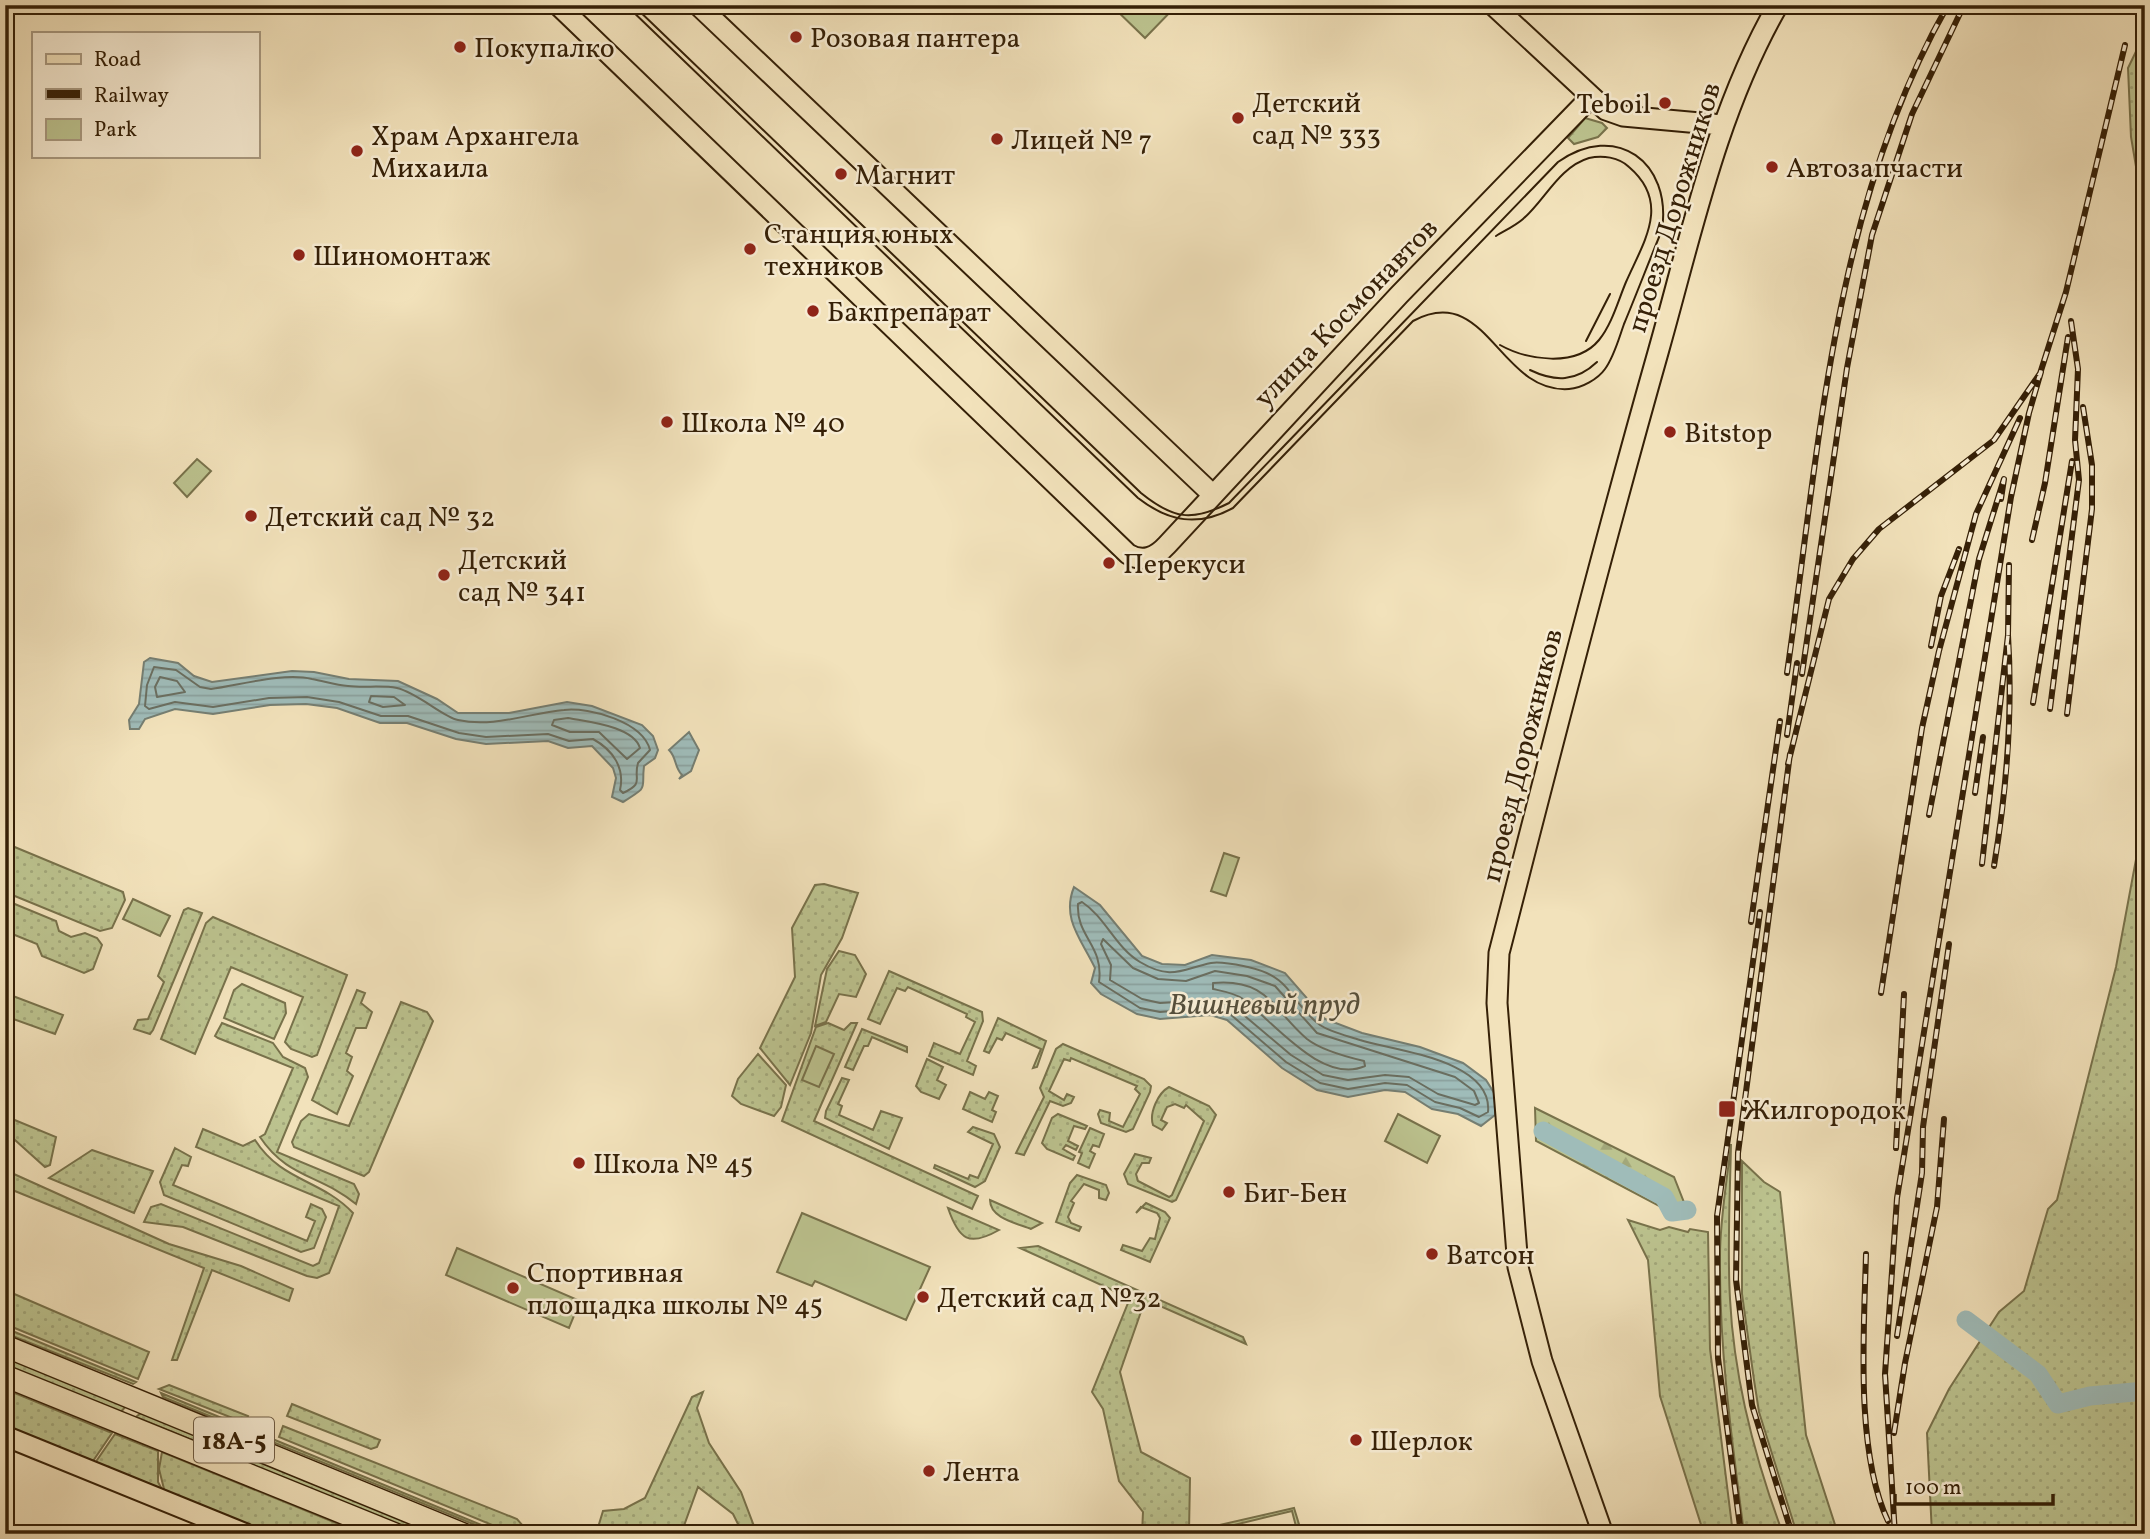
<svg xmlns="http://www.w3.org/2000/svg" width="2150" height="1539" font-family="Vollkorn,serif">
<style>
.grass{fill:url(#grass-dots);stroke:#78724b;stroke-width:2}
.forest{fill:url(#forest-firs);stroke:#78724b;stroke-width:2}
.park{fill:#bcc38f;stroke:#78724b;stroke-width:2}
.water{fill:url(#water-rules);stroke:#757e72;stroke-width:2}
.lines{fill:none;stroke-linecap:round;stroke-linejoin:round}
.shore{stroke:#6a6e60;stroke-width:2}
.river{stroke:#9fbcb9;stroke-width:19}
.major-casing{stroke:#352007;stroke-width:23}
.highway-casing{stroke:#352007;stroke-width:24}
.major{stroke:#f2e2bb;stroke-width:19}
.highway{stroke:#f2e2bb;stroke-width:21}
.tram{stroke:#352007;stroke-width:2}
.rail-casing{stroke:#352007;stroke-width:6}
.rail{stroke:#f7ecd3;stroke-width:3.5;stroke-dasharray:10;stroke-linecap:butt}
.poi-dot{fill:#8f2418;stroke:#f7ecd3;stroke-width:2.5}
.labels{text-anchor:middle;stroke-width:5;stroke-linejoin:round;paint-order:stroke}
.shield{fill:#f7ecd3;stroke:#6f5d44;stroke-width:2}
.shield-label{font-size:26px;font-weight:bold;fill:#352007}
.poi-label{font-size:28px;fill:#352007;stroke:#f7ecd3;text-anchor:start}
.street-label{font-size:28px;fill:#352007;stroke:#f7ecd3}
.water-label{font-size:30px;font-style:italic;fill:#554f3c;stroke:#f7ecd3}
</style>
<defs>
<pattern id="grass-dots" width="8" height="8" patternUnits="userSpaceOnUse" patternTransform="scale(1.75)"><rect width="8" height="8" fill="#bcc38f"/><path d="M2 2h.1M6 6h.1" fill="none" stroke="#a2a77a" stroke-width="1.8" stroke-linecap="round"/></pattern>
<pattern id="forest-firs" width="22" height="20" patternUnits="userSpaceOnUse" patternTransform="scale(1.75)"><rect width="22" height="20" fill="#bcc38f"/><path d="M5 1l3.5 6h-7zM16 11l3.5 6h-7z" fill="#a2a77a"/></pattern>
<pattern id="water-rules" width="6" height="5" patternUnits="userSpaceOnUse" patternTransform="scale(1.75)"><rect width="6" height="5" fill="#9fbcb9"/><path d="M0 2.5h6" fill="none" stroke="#8aa19e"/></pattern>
</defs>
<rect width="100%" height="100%" fill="#f2e2bb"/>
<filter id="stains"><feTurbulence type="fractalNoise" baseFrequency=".00286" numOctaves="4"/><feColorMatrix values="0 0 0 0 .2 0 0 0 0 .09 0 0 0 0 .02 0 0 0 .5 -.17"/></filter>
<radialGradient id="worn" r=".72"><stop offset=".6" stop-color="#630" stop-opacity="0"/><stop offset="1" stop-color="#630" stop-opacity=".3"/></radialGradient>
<path class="grass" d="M2135 5H2145V220L2131 137 2128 68 2144 35Z
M2145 811V1534H1932L1927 1433 1949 1389 1999 1312 2024 1291 2048 1209 2057 1200 2116 967Z
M5 843 123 892 125 900 112 928 100 931 5 892Z
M824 884 858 893 842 938 821 975 811 1033 790 1085 760 1048 795 977 792 928 815 885Z
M5 900 56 921 59 931 71 937 85 933 97 938 102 945 93 969 84 973 42 956 37 944 5 931Z
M188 908 202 913 153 1030 150 1034 134 1029 138 1020 148 1019 164 982 158 976 184 910Z
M213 917 347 975 317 1055 312 1057 291 1049 285 1042 303 997 231 967 195 1054 161 1039 206 923Z
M839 951 855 955 866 974 856 997 839 994 826 1022 815 1026 827 969Z
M889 971 982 1012 983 1021 967 1061 976 1066 973 1075 929 1056 934 1043 960 1054 975 1022 966 1017 967 1014 908 987 905 991 897 988 880 1024 868 1019Z
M242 984 285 1003 286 1013 274 1039 224 1018 234 990Z
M357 990 365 993 361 1003 372 1012 366 1028H356L346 1053 352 1057 347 1071 353 1076 337 1114 312 1100Z
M5 993 63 1015 55 1034 5 1016Z
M401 1002 427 1012 433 1021 369 1172 364 1176 359 1174 294 1147 292 1142 301 1121 309 1114 349 1126Z
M998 1018 1046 1041 1037 1067 1033 1068 1041 1049 1006 1033 1002 1040 997 1038 989 1053 984 1051Z
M222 1023 273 1043 283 1057 305 1068 308 1077 277 1152 354 1184 359 1194 356 1204C321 1175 287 1178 260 1137L265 1134 293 1068 218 1038 215 1036Z
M828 1023 844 1030 851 1023H857L814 1121 978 1196 972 1209 782 1121 816 1027Z
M862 1029 907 1047V1052L872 1037 868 1046H864L853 1070 845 1067Z
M1063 1044 1144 1079 1151 1086 1150 1092 1133 1129 1126 1132 1101 1123 1098 1114 1100 1110 1110 1113 1109 1121 1123 1127 1140 1094 1135 1089 1137 1086 1071 1058 1070 1061 1064 1059 1049 1091 1064 1100 1067 1094 1074 1097 1071 1103 1063 1106 1050 1101 1024 1155 1016 1153 1044 1097 1040 1088 1056 1049Z
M758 1054 786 1085 781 1107 774 1116 741 1104 732 1096 738 1079Z
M927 1059 943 1067 937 1080 946 1085 939 1099 921 1092 916 1086Z
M842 1078 849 1080 838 1104 842 1106 839 1115 873 1130 881 1111 902 1118 889 1149 825 1118 826 1111Z
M1169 1087 1209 1106 1216 1115 1176 1200 1172 1202 1128 1184 1124 1174 1135 1154 1151 1158 1149 1163H1142L1136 1174 1138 1181 1169 1197 1172 1195 1204 1121 1186 1105 1184 1108 1175 1104 1167 1107 1161 1120 1167 1123 1162 1130 1153 1125C1149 1113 1158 1093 1169 1087Z
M970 1092 985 1099 989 1092 998 1096 992 1110 996 1112 992 1122 963 1109Z
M1058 1114 1087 1126 1085 1129 1074 1126 1068 1141 1078 1146 1076 1150 1066 1145 1063 1149 1075 1156 1073 1160 1047 1149 1042 1143 1052 1118Z
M5 1116 56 1137 50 1165 45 1167 5 1131Z
M973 1127 994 1134 1000 1147 985 1181 975 1187 934 1168 935 1165 968 1179 970 1175 978 1178 993 1144 968 1132Z
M1090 1128 1104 1134 1099 1147 1093 1145 1090 1151 1095 1154 1089 1168 1078 1163 1082 1153 1079 1152Z
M203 1129 243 1146 255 1140C282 1182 321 1179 353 1213L329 1273 317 1278 307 1276 183 1227 144 1222 151 1207 161 1204 313 1266 319 1263 339 1206 196 1147Z
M1731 1144C1730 1196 1727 1247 1730 1299 1734 1379 1755 1459 1783 1534L1744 1533C1732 1441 1719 1350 1720 1256 1720 1219 1727 1181 1731 1144Z
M175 1148 191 1157 188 1166 182 1165 173 1185 307 1241 315 1221 306 1217 311 1204 322 1209 326 1217 314 1248 301 1252 164 1195 160 1182Z
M92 1150 153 1171 134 1213 49 1178Z
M1742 1161 1764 1182 1780 1192 1806 1435 1838 1534H1797L1759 1412 1754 1380 1742 1294Z
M5 1170 169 1244 241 1266 293 1289 289 1301 212 1270 177 1360H172L204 1268 5 1187Z
M1077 1175 1106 1185 1109 1193 1106 1200 1099 1198V1190L1084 1184 1071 1201 1074 1203 1068 1217 1071 1223 1081 1227 1079 1231 1056 1222 1070 1183Z
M990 1200 1042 1223 1031 1229C1016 1223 990 1218 990 1200Z
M1146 1203 1165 1212 1170 1218 1150 1262 1121 1250 1123 1245 1142 1251 1150 1238 1155 1239 1160 1218 1157 1213 1141 1207 1136 1213Z
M948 1208 999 1230C969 1247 959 1240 948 1208Z
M1628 1220 1660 1230 1669 1227 1688 1232 1690 1229 1708 1232 1710 1349 1733 1534H1704L1660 1396 1648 1260Z
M1038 1246 1243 1337 1246 1344 1158 1305 1143 1306 1120 1372 1141 1452 1190 1478 1189 1532 1294 1508 1302 1534H1298L1292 1511 1197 1534H1142L1143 1512 1119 1481 1103 1409 1092 1392 1130 1298 1020 1248Z
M5 1290 149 1352 138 1379 5 1324Z
M5 1328 136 1382 133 1384 5 1333Z
M5 1357 126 1406 121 1412 5 1365Z
M169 1385 248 1416 245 1423 159 1389Z
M5 1389 112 1433 93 1461 5 1426Z
M703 1392 697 1408 709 1443 741 1492 757 1534H738L740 1528 733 1514 698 1487 681 1534H596L603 1511 624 1509 645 1498 692 1397Z
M161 1393 496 1531 495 1533 163 1397Z
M292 1404 380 1440 377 1447 371 1449 287 1416Z
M141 1413 440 1534H420L136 1417Z
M283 1426 517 1519 530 1534H514L279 1437Z
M115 1434 158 1451V1482L163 1491 95 1463Z
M162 1452 363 1534H272L165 1493 159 1469Z"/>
<path class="forest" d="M1585 118 1602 123 1607 128 1598 137 1574 144 1568 138Z
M1535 1108 1674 1177 1685 1205 1663 1208 1536 1141Z"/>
<path class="park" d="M1111 5H1177L1145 38Z
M197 459 211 471 187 497 174 483Z
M1224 853 1239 858 1226 896 1211 891Z
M133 899 170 916 160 936 123 919Z
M816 1046 834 1054 819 1087 802 1080Z
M1398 1114 1440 1136 1427 1163 1385 1141Z
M802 1213 930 1267 906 1320 815 1281 812 1286 777 1272Z
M457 1248 580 1301 569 1328 446 1275Z"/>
<path class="water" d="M150 658 178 663 194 676 212 682 292 671 314 672 349 679 398 681 437 699 458 713H509L567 702 592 706 642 725 653 736 658 750 655 758 644 766C641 791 650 785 623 802L612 797 616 778 613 768 592 746 568 748 548 741 486 744 456 739 407 723H380L337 708 306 704 270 705 213 714 175 709 145 719 139 729H130L129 720 139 704 144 662Z
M689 732 699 750 691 771 679 779 682 775C674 767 677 758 669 750Z
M1074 887 1100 905 1142 956 1162 964 1185 965 1212 955 1251 960 1285 973 1325 1019 1362 1033 1420 1047 1463 1063 1486 1080 1496 1096 1495 1115 1481 1126 1458 1114 1432 1109 1405 1092 1385 1090 1348 1097 1317 1090 1282 1068 1227 1020 1210 1015 1160 1019 1137 1014 1101 994 1091 983 1095 968C1082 940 1061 919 1074 887Z"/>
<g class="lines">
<path class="shore" d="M154 667 176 670 200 687 211 689C240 685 284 672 312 679 324 681 335 685 348 686 364 688 382 685 397 688 418 693 443 717 458 720 494 728 529 713 564 710 590 707 643 722 650 750L638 763C633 780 645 783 623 793L620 790C625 768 613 750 593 739L569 741 548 734 486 737 459 733 408 716H381L339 702 307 697 269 698 213 707 175 702 149 709 145 706 147 685Z
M160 677 177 681 185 692 157 697 155 687Z
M371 696 394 697 405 705 383 707 369 702Z
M568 718C588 722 633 726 640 748L627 759 599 732H570L552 725 554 720Z
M1082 902C1105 917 1116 948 1140 962 1172 981 1182 969 1211 963 1221 961 1238 965 1248 967 1294 977 1289 1002 1320 1025 1330 1032 1348 1036 1360 1040 1396 1051 1493 1060 1488 1112L1479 1117 1460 1108 1435 1102 1407 1085 1385 1083 1348 1089 1320 1083 1286 1062 1230 1014 1211 1008 1160 1012 1140 1008 1099 982C1104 945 1076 937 1078 904Z
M1103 939 1133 968 1158 979 1186 981 1215 971 1247 976 1275 986 1317 1033 1455 1077 1474 1091 1479 1103 1475 1105 1438 1094 1409 1077 1385 1075 1348 1080 1323 1075 1291 1055 1233 1006 1211 1000 1160 1003 1142 999 1110 980 1111 965 1101 944Z
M1213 983C1268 978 1273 1010 1307 1039 1321 1050 1347 1057 1364 1061L1365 1066C1322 1085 1274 1022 1243 999 1235 993 1222 991 1213 989Z"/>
<path class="river" d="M1543 1131 1664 1197 1672 1212 1687 1210
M1966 1320 2038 1374 2058 1404 2090 1396 2145 1391"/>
<g class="major-casing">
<path id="major" d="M558 5 1128 554C1143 563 1156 557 1167 545L1399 295 1590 98
M698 5 1212 494
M1493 5 1606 110 1623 116 1722 125
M5 1436 246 1534
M1603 1534 1542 1361 1518 1267 1497 1003 1499 953C1551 751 1602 550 1659 349 1692 232 1717 111 1778 5"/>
</g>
<g class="highway-casing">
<path id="highway" d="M5 1346 463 1534
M5 1376 395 1534"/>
</g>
<use href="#major" class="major"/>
<use href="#highway" class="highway"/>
<path class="tram" d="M626 5 1138 498C1169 522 1198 527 1233 508L1413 321C1487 281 1499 394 1569 389 1582 388 1598 379 1605 369 1614 357 1619 338 1624 324 1637 293 1649 261 1662 230 1672 162 1616 121 1558 162L1229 503C1192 522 1173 519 1141 493L633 5
M1496 236C1504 231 1515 226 1523 219 1545 200 1559 167 1589 158 1602 155 1619 157 1629 167 1671 203 1644 241 1626 282 1618 301 1612 324 1599 340 1576 368 1527 360 1500 345
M1586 341 1610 294
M1530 370C1555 382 1576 382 1597 362"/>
<g class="rail-casing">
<path id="rail" d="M2038 380 2066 292 2125 45
M2032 540 2045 483 2068 337
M2008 635 2009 565
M1931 646 1941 596 1959 549
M1787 673C1820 446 1832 208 1948 5
M1802 674 1847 368 1872 235 1912 114 1964 5
M2033 703 2072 461
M2050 709 2079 480 2075 440 2078 369 2071 321
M2067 714 2092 509V465L2083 407
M1787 735 1797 663
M1790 754 1738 1153 1736 1280 1752 1405 1792 1534
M1788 764 1829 599 1853 559 1879 529 1994 440 2041 372 2029 413 2011 497 1897 1198 1885 1374 1895 1534
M1975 793 1983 737
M1929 815 1979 559 2004 479 2001 499
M1982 864 2008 635C2013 714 2007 788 1994 866
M1751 922 1780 721
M1881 993 1922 728 1939 651 1976 514 2020 418
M1896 1148 1904 994
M1866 1254C1864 1330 1855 1452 1888 1521
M1897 1336 1922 1173 1923 1127 1949 944
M1894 1433 1905 1363 1937 1207 1944 1119
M1741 1534 1718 1358 1717 1216 1760 912"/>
</g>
<use href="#rail" class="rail"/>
</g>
<g class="poi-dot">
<circle cx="796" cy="37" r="7"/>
<circle cx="460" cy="47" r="7"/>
<circle cx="1665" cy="103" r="7"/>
<circle cx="1238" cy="118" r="7"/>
<circle cx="997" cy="139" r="7"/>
<circle cx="357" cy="151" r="7"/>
<circle cx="1772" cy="167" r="7"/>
<circle cx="841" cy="174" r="7"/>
<circle cx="750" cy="249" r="7"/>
<circle cx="299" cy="255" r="7"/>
<circle cx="813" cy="311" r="7"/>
<circle cx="667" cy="422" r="7"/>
<circle cx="1670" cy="432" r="7"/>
<circle cx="251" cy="516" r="7"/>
<circle cx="1109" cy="563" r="7"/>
<circle cx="444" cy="575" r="7"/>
<rect x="1718" y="1100" width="18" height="18" rx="3.5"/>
<circle cx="579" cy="1163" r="7"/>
<circle cx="1229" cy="1192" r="7"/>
<circle cx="1432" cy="1254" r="7"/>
<circle cx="513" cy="1288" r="7"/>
<circle cx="923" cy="1297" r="7"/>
<circle cx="1356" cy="1440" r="7"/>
<circle cx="929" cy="1471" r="7"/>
</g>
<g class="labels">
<rect class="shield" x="194" y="1417.5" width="80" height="45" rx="5"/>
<g class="shield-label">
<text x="234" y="1449">18А-5</text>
</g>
<g class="poi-label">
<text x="810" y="47">Розовая пантера</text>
<text x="474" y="57">Покупалко</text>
<text x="1252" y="112">Детский<tspan x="1252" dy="32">сад № 333</tspan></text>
<text x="1651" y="113" text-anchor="end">Teboil</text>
<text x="371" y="145">Храм Архангела<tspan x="371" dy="32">Михаила</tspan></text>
<text x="1011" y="149">Лицей № 7</text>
<text x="1786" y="177">Автозапчасти</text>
<text x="855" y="184">Магнит</text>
<text x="764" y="243">Станция юных<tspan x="764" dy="32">техников</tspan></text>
<text x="313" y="265">Шиномонтаж</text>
<text x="827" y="321">Бакпрепарат</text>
<text x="681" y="432">Школа № 40</text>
<text x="1684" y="442">Bitstop</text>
<text x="265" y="526">Детский сад № 32</text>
<text x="458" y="569">Детский<tspan x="458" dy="32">сад № 341</tspan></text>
<text x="1123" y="573">Перекуси</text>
<text x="1743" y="1119">Жилгородок</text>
<text x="593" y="1173">Школа № 45</text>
<text x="1243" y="1202">Биг-Бен</text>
<text x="1446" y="1264">Ватсон</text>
<text x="527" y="1282">Спортивная<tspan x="527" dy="32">площадка школы № 45</tspan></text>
<text x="937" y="1307">Детский сад №32</text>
<text x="1370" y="1450">Шерлок</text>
<text x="943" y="1481">Лента</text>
</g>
<g class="street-label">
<text transform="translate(1673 207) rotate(-73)" y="10">проезд Дорожников</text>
<text transform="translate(1345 312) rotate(-46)" y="10">улица Космонавтов</text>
<text transform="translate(1521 755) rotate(-76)" y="10">проезд Дорожников</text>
</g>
<g class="water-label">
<text x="1264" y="1014">Вишневый пруд</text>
</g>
</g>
<rect width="2150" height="1539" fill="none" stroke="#f2e2bb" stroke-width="28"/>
<rect x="7" y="7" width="2136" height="1525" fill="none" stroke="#352007" stroke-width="3.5"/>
<rect x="14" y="14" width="2122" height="1511" fill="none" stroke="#352007" stroke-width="2"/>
<rect x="32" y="32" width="228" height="126" fill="#f7ecd3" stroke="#a99a81" stroke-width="2"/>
<rect x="46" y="54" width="35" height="10" fill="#f2e2bb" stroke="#a99a81" stroke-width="2"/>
<text x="94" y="66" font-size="21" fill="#352007">Road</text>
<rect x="46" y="89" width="35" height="10" fill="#352007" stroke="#a99a81" stroke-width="2"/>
<text x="94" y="102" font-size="21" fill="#352007">Railway</text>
<rect x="46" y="119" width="35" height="21" fill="#bcc38f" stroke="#a99a81" stroke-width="2"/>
<text x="94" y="136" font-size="21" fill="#352007">Park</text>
<path d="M1895 1494v10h158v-10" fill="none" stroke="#352007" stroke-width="3.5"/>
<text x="1905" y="1494" font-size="21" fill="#352007" stroke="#f7ecd3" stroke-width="5" paint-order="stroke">100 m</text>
<rect width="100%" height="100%" filter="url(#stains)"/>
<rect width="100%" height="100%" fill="url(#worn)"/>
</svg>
